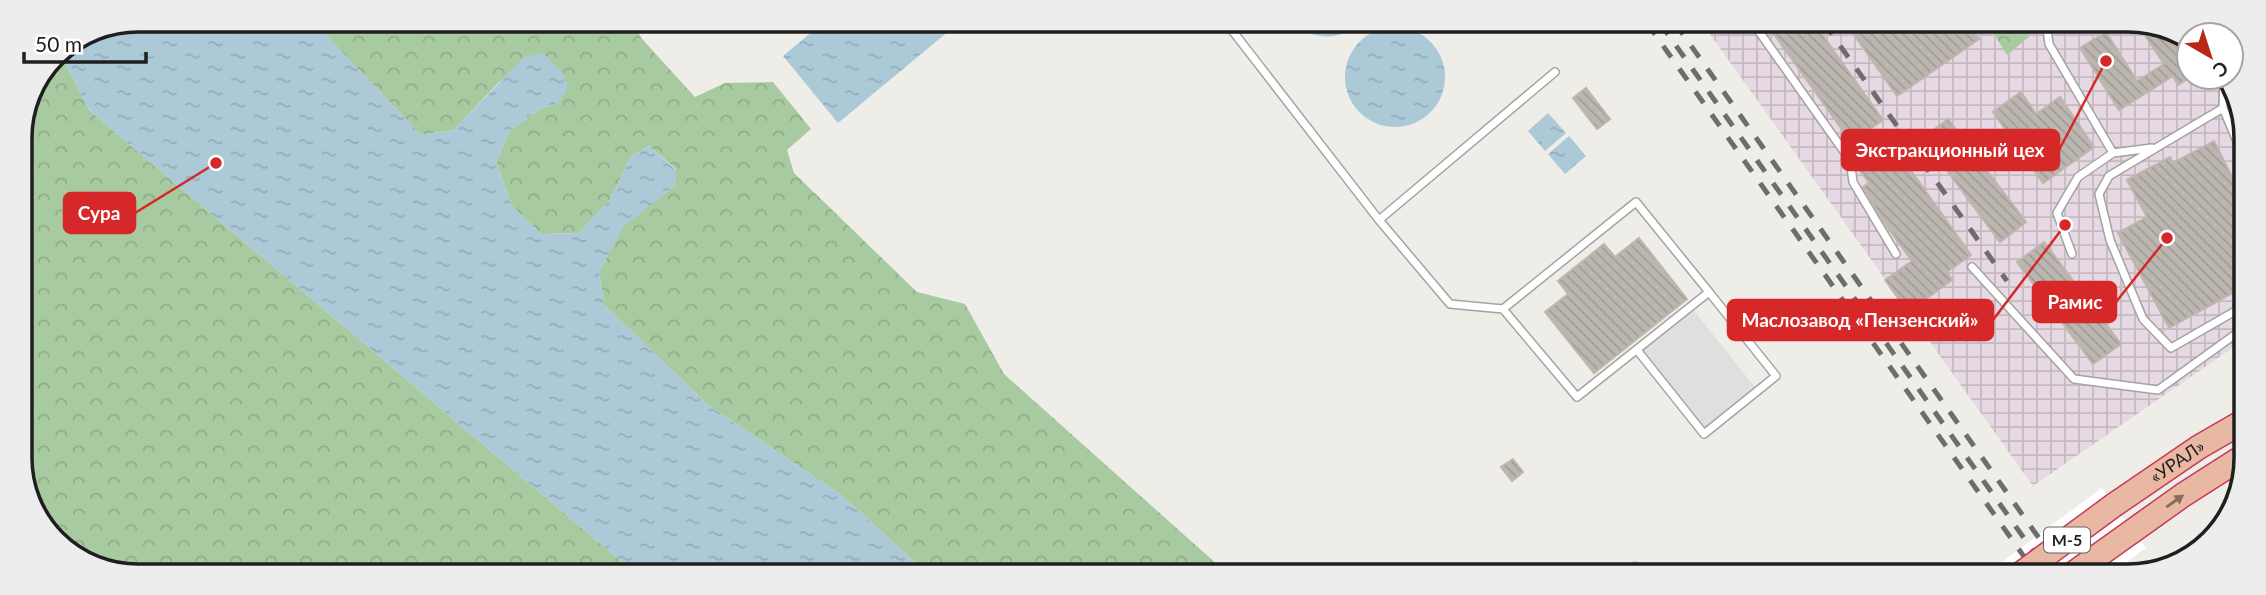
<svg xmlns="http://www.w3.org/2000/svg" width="2266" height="595" font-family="Lato,sans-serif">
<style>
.industrial{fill:url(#industrial-grid)}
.forest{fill:url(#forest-crowns)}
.parking{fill:#dfdfdf}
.water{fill:url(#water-ripples)}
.pier{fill:#fff}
.building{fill:url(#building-back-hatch);stroke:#bfb6ab;stroke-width:2}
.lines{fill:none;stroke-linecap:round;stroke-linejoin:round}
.service-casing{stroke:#a3a3a3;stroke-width:10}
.trunk-casing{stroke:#c9385a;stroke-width:26}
.service{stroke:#fff;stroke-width:7}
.trunk{stroke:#e8b8a2;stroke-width:23}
.rail{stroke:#6d6d6d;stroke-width:5;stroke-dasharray:14 14;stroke-linecap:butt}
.trunk-bridge-casing{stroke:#c9385a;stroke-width:26;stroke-linecap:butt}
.trunk-bridge{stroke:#e8b8a2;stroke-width:23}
.oneway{fill:#846c60}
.labels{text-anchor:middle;stroke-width:5;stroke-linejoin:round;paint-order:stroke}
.shield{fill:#fff;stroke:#626262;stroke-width:2}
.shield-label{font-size:16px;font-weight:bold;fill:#1f1f1f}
.street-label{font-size:18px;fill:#1f1f1f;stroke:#fff}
.rim{fill:none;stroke:#1f1f1f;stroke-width:3.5}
.leader{fill:none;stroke:#d62828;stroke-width:2.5}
.callout-dot{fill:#d62828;stroke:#fff;stroke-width:2.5}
.callout{fill:#d62828;stroke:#d62828;stroke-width:2.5}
.callout-label{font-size:19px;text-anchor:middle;font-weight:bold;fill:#fff}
</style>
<defs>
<pattern id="industrial-grid" width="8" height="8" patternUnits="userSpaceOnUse" patternTransform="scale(1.75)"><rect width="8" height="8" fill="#e7d9e3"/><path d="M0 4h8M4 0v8" fill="none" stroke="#c6bac2"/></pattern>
<pattern id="forest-crowns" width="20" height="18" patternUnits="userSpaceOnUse" patternTransform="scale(1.75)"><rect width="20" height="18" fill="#a8caa0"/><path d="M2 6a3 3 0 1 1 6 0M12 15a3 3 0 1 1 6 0" fill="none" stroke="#90ad89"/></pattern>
<pattern id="water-ripples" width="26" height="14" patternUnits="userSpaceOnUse" patternTransform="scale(1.75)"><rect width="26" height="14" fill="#acc9d8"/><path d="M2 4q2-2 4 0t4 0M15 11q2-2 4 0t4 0" fill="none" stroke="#94acb9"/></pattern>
<pattern id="building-back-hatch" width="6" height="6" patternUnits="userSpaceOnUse" patternTransform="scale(1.75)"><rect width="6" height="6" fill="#bcb6b0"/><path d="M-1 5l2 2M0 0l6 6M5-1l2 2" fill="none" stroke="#a19c97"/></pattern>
</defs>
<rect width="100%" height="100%" fill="#efede7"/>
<path class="industrial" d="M2152 22 2189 42V77H2224L2244 114V340L2033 486 1702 23Z"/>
<path class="forest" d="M1987 22H2026L2029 37 2007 55Z
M634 26 642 39 695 97 725 83 773 82 811 129 787 150 794 173 917 292 965 304 1004 374 1229 575 928 574 841 495 707 404 604 305 599 272 624 225 676 185V169L649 146 631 156 609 201 579 233 541 234 511 205 496 162 510 130 542 108 559 103 500 81 454 130 421 135 318 27Z
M59 51 90 111 636 574 114 573 54 541 22 481 19 131 54 54Z
M1636 561 1652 575H1597V573Z"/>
<path class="parking" d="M1691 307 1758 391 1704 434 1637 350Z"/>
<path class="water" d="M1291 24H1358C1338 43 1312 38 1291 24Z
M956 25 838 123 783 56 819 26Z
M1345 77a50 50 0 1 1 100 0a50 50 0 1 1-100 0Z
M318 27 421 135 454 130 524 57 543 53 563 74 568 87 559 103 542 108 510 130 496 162 511 205 541 234 579 233 609 201 631 156 649 146 676 170V185L624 226 599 272 604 305 707 404 841 495 928 574H636L90 111 59 51 93 28Z
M1548 113 1566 133 1545 151 1528 131Z
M1569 136 1586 156 1565 174 1548 154Z"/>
<path class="pier" d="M2102 488 2146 548 2108 575H1984Z"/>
<path class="building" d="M1967 22 1979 39 1897 96 1846 23Z
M2136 22H2152L2189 42V78L2178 85 2173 76 2119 110 2080 48 2106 32 2137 81 2164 64Z
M1766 23H1814L1883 120 1851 142Z
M1586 88 1610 119 1597 129 1573 98Z
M2021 92 2036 114 2060 97 2094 147 2043 183 1993 112Z
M1948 119 2026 222 2000 242 1923 138Z
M2214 141 2244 201V287L2169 328 2118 233 2147 217 2127 180 2170 157 2173 163Z
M1892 144 1971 255 1947 272 1952 280 1908 312 1885 280 1912 261 1886 225 1863 187 1869 183 1858 168Z
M1639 238 1687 299 1594 373 1545 312 1568 294 1558 281 1604 244 1615 257Z
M2044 242 2121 344 2093 364 2017 262Z
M1513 459 1523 472 1512 481 1501 467Z"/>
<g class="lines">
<g class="service-casing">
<path id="service" d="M2046 22 2049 44 2113 153
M1753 23 1850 160 1853 182 1896 254
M1228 25 1379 220 1450 304 1503 309 1636 202 1709 292 1577 397 1503 309
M2223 108 2224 77
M2244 158 2223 108 2109 176 2099 194 2110 240 2143 319 2171 348 2244 306
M1379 220 1555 72
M2072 254 2057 213 2078 177 2113 153 2152 148
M1972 267 2074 379 2158 390 2244 328
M1637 350 1704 434 1776 376 1709 292"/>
</g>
<g class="trunk-casing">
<g id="trunk">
<path id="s1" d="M2114 505 2199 447 2244 421"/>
<path d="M2071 575 2183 495 2244 456"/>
</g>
</g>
<use href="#service" class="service"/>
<use href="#trunk" class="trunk"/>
<path class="rail" d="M1647 23 2037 575
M1660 23 2050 575
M1675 23 2065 575
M1824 23 2007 281"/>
<g class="trunk-bridge-casing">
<path id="trunk-bridge" d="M2019 575 2114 505"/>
</g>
<use href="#trunk-bridge" class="trunk-bridge"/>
</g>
<defs><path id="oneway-solid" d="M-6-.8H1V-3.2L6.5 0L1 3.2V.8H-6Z" transform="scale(1.75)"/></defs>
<use class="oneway" href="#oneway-solid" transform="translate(2175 501) rotate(-35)"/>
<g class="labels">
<rect class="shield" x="2044" y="527.5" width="46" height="25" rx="5"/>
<g class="shield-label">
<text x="2067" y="546">М-5</text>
</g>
<g class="street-label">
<text dy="6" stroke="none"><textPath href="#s1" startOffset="77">«УРАЛ»</textPath></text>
</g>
</g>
<path d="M0 0H2266V595H0ZM138 32H2128A106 106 0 0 1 2234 138V458A106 106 0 0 1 2128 564H138A106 106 0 0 1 32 458V138A106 106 0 0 1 138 32Z" fill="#ededed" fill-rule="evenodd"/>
<path class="rim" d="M138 32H2128A106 106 0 0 1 2234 138V458A106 106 0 0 1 2128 564H138A106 106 0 0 1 32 458V138A106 106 0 0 1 138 32Z"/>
<path class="leader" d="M2106 61L2059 150M216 163L135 213M2167 238L2116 302M2065 225L1993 320"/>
<g class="callout-dot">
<circle cx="2106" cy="61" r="7"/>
<circle cx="216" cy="163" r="7"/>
<circle cx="2167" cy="238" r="7"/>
<circle cx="2065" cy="225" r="7"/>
</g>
<g class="callout">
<rect x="1842" y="130" width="217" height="40" rx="7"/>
<rect x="64" y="193" width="71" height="40" rx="7"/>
<rect x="2033" y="282" width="83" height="40" rx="7"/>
<rect x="1728" y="300" width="265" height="40" rx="7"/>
</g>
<g class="callout-label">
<text x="1950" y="157">Экстракционный цех</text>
<text x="99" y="220">Сура</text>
<text x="2075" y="309">Рамис</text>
<text x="1860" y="327">Маслозавод «Пензенский»</text>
</g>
<g transform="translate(2210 56) rotate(141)"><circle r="33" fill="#ffffff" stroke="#a5a5a5" stroke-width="2"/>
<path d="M0-5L12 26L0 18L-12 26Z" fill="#b92715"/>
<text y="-10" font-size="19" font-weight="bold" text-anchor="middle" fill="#1f1f1f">С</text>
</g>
<path d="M24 52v10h122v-10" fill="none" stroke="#1f1f1f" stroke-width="3.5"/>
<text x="35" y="52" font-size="21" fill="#1f1f1f" stroke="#ffffff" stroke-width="5" paint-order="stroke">50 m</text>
</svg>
